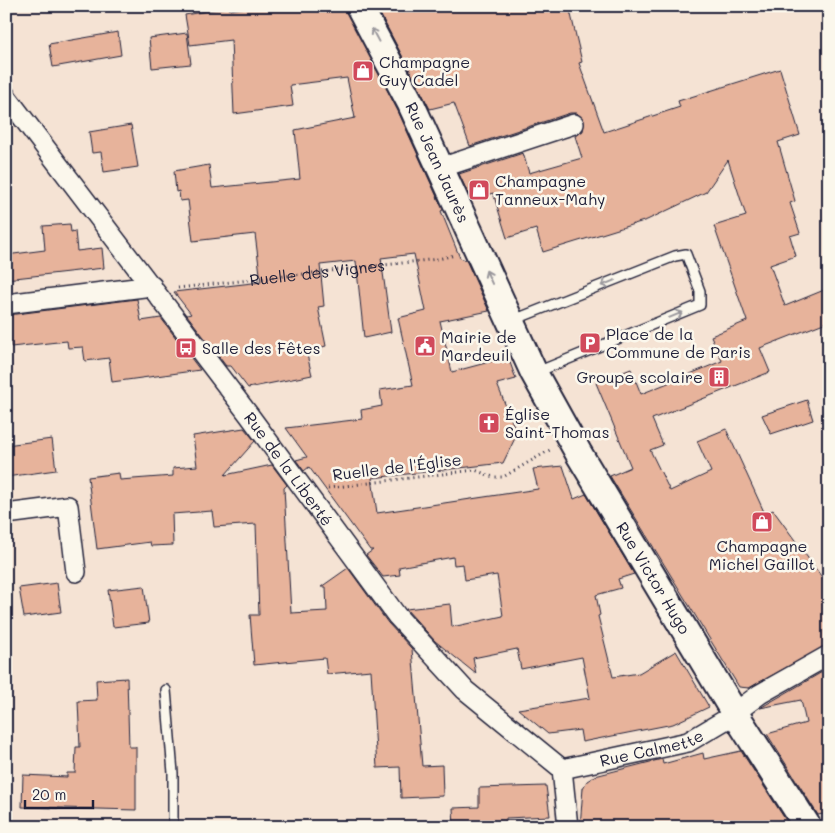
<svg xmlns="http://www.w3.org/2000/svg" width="835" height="833" font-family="Mali,sans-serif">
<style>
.building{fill:#e7b39b;stroke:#22223b}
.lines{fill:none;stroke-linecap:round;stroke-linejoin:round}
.lane-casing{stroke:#22223b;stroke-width:12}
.street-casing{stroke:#22223b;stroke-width:22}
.secondary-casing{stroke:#22223b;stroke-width:30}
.path{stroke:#22223b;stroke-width:3;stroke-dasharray:1 4;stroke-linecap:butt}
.lane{stroke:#fbf7ec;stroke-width:9}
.street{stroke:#fbf7ec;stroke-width:19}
.secondary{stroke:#fbf7ec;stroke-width:26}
.oneway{stroke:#99979c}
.labels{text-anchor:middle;stroke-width:5;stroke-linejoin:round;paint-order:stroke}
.poi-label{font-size:16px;fill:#22223b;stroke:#fbf7ec;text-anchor:start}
.street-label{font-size:16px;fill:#22223b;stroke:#fbf7ec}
</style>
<rect width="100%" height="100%" fill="#f5e3d4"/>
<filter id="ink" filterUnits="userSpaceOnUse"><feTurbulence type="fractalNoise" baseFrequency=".02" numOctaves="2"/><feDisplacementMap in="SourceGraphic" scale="10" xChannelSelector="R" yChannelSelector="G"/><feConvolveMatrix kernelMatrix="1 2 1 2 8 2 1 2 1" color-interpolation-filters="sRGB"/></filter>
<g filter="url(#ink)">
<path class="building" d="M255 6H344L398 111 443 210 441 211 460 258 466 260 489 311 440 321 452 372 508 357 516 379 497 384 517 434 503 463 372 478 377 513 538 489 533 469 563 466 574 499 586 494 634 574 618 579 621 588 596 595 600 615 598 616 613 677 639 673 676 651 709 707 673 724 582 742 580 730 548 734 518 709 590 698 582 657 521 669 517 649 473 658 476 674 435 641 406 609 450 604 452 627 503 616 497 575 465 580 463 564 454 565 453 557 399 567 400 575 383 577 366 555 373 550H370L309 467 304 471 296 460 307 457 286 428 362 419 361 410 382 406 380 390 413 385 398 318 426 311 414 254 381 258 391 332 364 338 356 261 320 265 324 306 318 307 326 346 306 351 312 375 248 388 231 366H226L187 315 191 314 174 292 261 282 255 234 193 241 188 200 180 201 179 191 176 192 174 171 209 165 212 188 300 179 295 130 355 118 347 78 290 85 293 106 234 114 231 40 190 45 185 15 229 7 230 10Z
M376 6H569L582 62 579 63 604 132 680 107 678 101 780 69 800 135 778 142 795 201 790 203 800 233 790 236 796 256 770 265 785 306 829 288V321L760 348 770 372 652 419 663 445 650 450 670 491 711 472 697 441 726 429 765 514 773 510 829 587V644L749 688 739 687 610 476 631 467 596 383 631 369 641 394 722 361 711 336 747 321 714 226 746 216 728 160 706 192 647 220 543 252 536 229 507 238 493 193 471 200 459 174 523 153 529 173 582 158 575 136 583 131 584 120 577 113H570L470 146 454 103 430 109Z
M118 32 121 55 53 67 49 44Z
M187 33 191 64 152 68 149 38Z
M131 125 138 167 104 172 101 152 92 153 89 132Z
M70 224 71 232 75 231 77 251 102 248 104 268 6 279V255L45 250 43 226Z
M137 299 141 321 161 318 200 370 112 382 109 358 85 361 83 347 68 348 67 341 11 347 8 315Z
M807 400 813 420 771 434 762 415Z
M244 428 255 441 225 475 272 465 287 485 284 488 291 613 327 611 326 587H321L348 568 388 623 412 649 422 766 442 765 443 796 401 798 400 767 377 768 371 670 327 674 325 658 254 665 250 615H259L256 524 214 527 212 511 172 514 173 545 151 546 150 542 97 549 88 477 119 473 120 480 173 476V468L197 466 193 436Z
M52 439 56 470 6 477V445Z
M57 583 61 612 24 617 19 588Z
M144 586 149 623 113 627 108 590Z
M829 668V813L818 815 767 734 806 723 801 700 760 708Z
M127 678 129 747H136V810L22 807 23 775 67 777V773H75L76 747H80L78 701 97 700 96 680Z
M741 751 787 822 763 827H580L583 788 587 781 595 776 662 759 663 764 703 753 704 759Z
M546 786 550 816 506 818V827H454L453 808 479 807V788Z"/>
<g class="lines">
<g class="lane-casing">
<path id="lane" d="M511 321 675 256 686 254 700 291V305L537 372
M166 690 173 773V827"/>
</g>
<g class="street-casing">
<g id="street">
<path id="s2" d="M6 96 249 415 397 616 465 690 562 769 568 827"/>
<path d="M440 168 574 124"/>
<path d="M6 304 152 286"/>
<path d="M6 514 68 506 76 572"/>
<path id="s3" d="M562 769 688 742 725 720 760 694 829 655"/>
</g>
</g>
<g class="secondary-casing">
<g id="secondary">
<path id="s4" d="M359 6 411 104 534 373 579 454 734 712 808 827"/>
</g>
</g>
<g class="path">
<path id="s1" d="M178 288 438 259 455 255"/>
<path d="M328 488 475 470 493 477H503L550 450"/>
</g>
<use href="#lane" class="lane"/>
<use href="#street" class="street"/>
<use href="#secondary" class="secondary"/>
</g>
<defs><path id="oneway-shaft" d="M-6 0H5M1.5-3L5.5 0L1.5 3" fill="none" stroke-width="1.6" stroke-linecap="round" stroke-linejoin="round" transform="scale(1.25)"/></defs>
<g class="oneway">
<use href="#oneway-shaft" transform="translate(375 35) rotate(-118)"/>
<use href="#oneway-shaft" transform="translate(489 277) rotate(-114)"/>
<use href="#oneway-shaft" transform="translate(608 283) rotate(158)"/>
<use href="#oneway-shaft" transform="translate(676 315) rotate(-22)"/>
</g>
</g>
<defs>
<g id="shop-square" transform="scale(1.125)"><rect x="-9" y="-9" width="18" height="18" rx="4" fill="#d1495b" stroke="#fbf7ec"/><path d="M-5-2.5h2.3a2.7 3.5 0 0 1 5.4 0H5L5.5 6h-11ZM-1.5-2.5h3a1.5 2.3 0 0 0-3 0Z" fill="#fff"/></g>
<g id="parking-square" transform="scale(1.125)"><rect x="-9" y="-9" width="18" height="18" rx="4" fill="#d1495b" stroke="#fbf7ec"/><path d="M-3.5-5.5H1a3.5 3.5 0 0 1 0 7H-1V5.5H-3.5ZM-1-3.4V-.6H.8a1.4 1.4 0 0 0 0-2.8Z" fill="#fff"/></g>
<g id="civic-square" transform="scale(1.125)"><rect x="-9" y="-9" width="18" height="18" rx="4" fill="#d1495b" stroke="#fbf7ec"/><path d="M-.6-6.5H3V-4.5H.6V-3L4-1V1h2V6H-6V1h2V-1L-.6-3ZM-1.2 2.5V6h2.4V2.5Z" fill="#fff"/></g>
<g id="bus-square" transform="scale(1.125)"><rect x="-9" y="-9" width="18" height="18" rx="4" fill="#d1495b" stroke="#fbf7ec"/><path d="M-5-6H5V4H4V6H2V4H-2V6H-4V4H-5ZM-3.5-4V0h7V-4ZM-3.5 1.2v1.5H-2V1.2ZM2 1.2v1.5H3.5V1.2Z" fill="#fff"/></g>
<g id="building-square" transform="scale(1.125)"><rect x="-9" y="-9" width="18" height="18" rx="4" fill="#d1495b" stroke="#fbf7ec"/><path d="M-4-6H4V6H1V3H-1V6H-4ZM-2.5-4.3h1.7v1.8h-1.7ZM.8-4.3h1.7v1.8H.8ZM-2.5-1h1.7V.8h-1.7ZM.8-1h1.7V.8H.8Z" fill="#fff"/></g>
<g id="church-square" transform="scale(1.125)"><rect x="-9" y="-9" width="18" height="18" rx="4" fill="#d1495b" stroke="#fbf7ec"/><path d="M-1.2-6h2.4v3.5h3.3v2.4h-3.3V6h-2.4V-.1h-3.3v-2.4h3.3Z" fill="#fff"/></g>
</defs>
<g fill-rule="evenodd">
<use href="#shop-square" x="363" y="71"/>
<use href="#shop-square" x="479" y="190"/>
<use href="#parking-square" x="590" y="343"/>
<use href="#civic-square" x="425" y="346"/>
<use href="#bus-square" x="186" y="348"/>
<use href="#building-square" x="719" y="377"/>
<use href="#church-square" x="489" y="423"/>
<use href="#shop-square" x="762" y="522"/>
</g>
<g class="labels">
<g class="poi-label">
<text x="379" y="68">Champagne<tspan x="379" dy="18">Guy Cadel</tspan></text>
<text x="495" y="187">Champagne<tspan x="495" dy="18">Tanneux-Mahy</tspan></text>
<text x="606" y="340">Place de la<tspan x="606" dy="18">Commune de Paris</tspan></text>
<text x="441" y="343">Mairie de<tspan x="441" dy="18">Mardeuil</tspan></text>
<text x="202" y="354">Salle des Fêtes</text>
<text x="703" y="383" text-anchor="end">Groupe scolaire</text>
<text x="505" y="420">Église<tspan x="505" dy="18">Saint-Thomas</tspan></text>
<text x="762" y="552" text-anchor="middle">Champagne<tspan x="762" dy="18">Michel Gaillot</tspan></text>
</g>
<g class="street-label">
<text dy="6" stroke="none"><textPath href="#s4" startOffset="175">Rue Jean Jaurès</textPath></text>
<text dy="6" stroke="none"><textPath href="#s1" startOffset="140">Ruelle des Vignes</textPath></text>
<text transform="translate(397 467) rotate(-7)" y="6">Ruelle de l'Église</text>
<text dy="6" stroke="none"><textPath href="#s2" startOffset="468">Rue de la Liberté</textPath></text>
<text dy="6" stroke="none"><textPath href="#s4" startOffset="644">Rue Victor Hugo</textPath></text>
<text dy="6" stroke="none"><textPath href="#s3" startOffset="92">Rue Calmette</textPath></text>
</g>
</g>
<rect width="835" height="833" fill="none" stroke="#fbf7ec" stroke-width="25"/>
<rect x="12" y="12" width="810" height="808" fill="none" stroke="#22223b" stroke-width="2" filter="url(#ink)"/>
<path d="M25 800v8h68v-8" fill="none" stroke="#22223b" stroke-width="2.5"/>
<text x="32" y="800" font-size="15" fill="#22223b" stroke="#fbf7ec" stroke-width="4" paint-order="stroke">20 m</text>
</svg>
